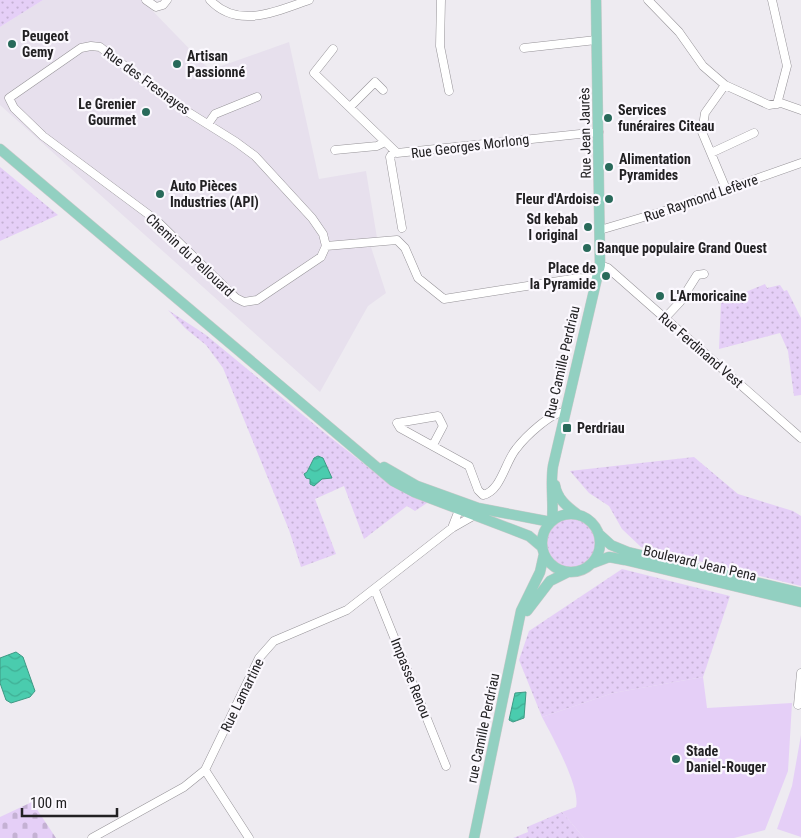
<svg xmlns="http://www.w3.org/2000/svg" width="801" height="838" font-family="'Roboto Condensed',sans-serif">
<style>
.built{fill:#e7e0ed}
.grass{fill:url(#grass-dots)}
.cemetery{fill:url(#cemetery-stones)}
.garden{fill:#e5cff7}
.water{fill:url(#water-waves);stroke:#3e9984}
.lines{fill:none;stroke-linecap:round;stroke-linejoin:round}
.minor-casing{stroke:#969398;stroke-width:9}
.major-casing{stroke:#cacaca;stroke-width:11}
.minor{stroke:#fff;stroke-width:8}
.major{stroke:#92d0c1;stroke-width:10}
.poi-dot{fill:#286a5a;stroke:#fbf8fe;stroke-width:2}
.labels{text-anchor:middle;stroke-width:4.5;stroke-linejoin:round;paint-order:stroke}
.poi-label{font-size:14px;font-weight:bold;fill:#222123;stroke:#fbf8fe;text-anchor:start}
.street-label{font-size:14px;fill:#222123;stroke:#fbf8fe}
</style>
<defs>
<pattern id="grass-dots" width="8" height="8" patternUnits="userSpaceOnUse" patternTransform="scale(1.25)"><rect width="8" height="8" fill="#e5cff7"/><path d="M2 2h.1M6 6h.1" fill="none" stroke="#c4b1d3" stroke-width="1.8" stroke-linecap="round"/></pattern>
<pattern id="cemetery-stones" width="16" height="16" patternUnits="userSpaceOnUse" patternTransform="scale(1.25)"><rect width="16" height="16" fill="#e5cff7"/><path d="M2 7V4a2 2 0 0 1 4 0v3zM10 15v-3a2 2 0 0 1 4 0v3z" fill="#c4b1d3"/></pattern>
<pattern id="water-waves" width="16" height="10" patternUnits="userSpaceOnUse" patternTransform="scale(1.25)"><rect width="16" height="10" fill="#4accae"/><path d="M0 5q4-4 8 0t8 0" fill="none" stroke="#40af95"/></pattern>
</defs>
<rect width="100%" height="100%" fill="#eeebf1"/>
<path class="built" d="M43 0H142L210 70 289 42 319 179 366 171 377 238 369 241 386 293 368 306 320 392 0 105V27Z"/>
<path class="grass" d="M0 0H43L0 27Z
M0 167 58 215 0 241Z
M765 284 767 288 780 285 784 291 787 290 801 318V395L794 396 788 351 780 333 719 349 721 302Z
M168 310 206 335 326 434 382 478 430 501 415 511 407 506 364 539 344 486 315 499 336 554 301 567 289 530 223 368 206 345 186 329Z
M694 457 738 494 793 511 801 516V586L641 547 622 529 609 506 589 493 570 471Z
M546 543a25 25 0 1 1 50 0a25 25 0 1 1-50 0Z
M622 569 730 596 703 677 613 693 542 717 519 660 529 631Z
M562 812 584 838H513L528 832 527 827Z"/>
<path class="cemetery" d="M32 802 56 838H0V817Z"/>
<path class="garden" d="M703 677 707 708 792 703 788 771 765 830 734 838H584L562 812 576 807C581 788 552 736 542 717L613 693Z
M801 735V837L777 829 792 786Z"/>
<path class="water" d="M318 456 323 458 332 478 322 479 314 486 310 484V479L306 478 304 474 307 472 314 458Z
M16 652 23 657 35 691 30 697 11 703 6 700 0 683V658Z
M526 692 524 718 513 722 509 720 515 693Z"/>
<g class="lines">
<g class="minor-casing">
<path id="minor" d="M146 0 156 7 163 5 167 0
M210 0C238 30 277 11 309 0
M441 0 440 46 449 91
M648 0 679 32 703 66 725 85 769 105 781 103 801 110
M772 0 787 66 777 104
M91 46 100 47 172 102 236 142 255 156 312 218 323 234 326 246 321 257 257 300 244 302 236 298 156 220 43 136 14 108 9 98 81 48Z
M524 48 596 40
M333 49 314 73 397 153 599 132
M725 85 705 113 702 132 726 189
M350 107 375 82 383 90
M208 124 215 114 257 97
M335 150 377 146 385 142
M394 151 390 157 402 228
M711 153 754 133
M600 230 671 209 801 163
M326 246 397 240 405 248 418 278 444 299 578 278 595 279
M600 265 608 268 801 438
M665 318 680 302 697 275 704 274
M433 445 443 426 438 416 397 423 400 428 469 466 478 490 483 495C501 491 505 462 516 449 525 437 551 412 565 412
M452 528 459 510 464 508
M375 590 446 766
M798 705 801 673
M205 770 249 838
M92 838 184 787 205 770 259 658 274 641 347 610 452 528 473 516"/>
</g>
<g class="major-casing">
<path id="major" d="M0 149 393 481 414 492 529 536 542 547
M384 467 417 486 478 508 551 522
M555 485C557 498 566 506 577 514
M542 543a29 29 0 1 1 58 0a29 29 0 1 1-58 0Z
M552 521C554 502 550 485 553 466L600 265 596 0
M600 535 611 545 628 552 801 593
M593 563 609 557 625 560 801 602
M527 611 550 581 568 572
M474 838 521 611 540 572 544 554"/>
</g>
<use href="#minor" class="minor"/>
<use href="#major" class="major"/>
</g>
<g class="poi-dot">
<circle cx="12" cy="44" r="5"/>
<circle cx="177" cy="64" r="5"/>
<circle cx="146" cy="112" r="5"/>
<circle cx="608" cy="118" r="5"/>
<circle cx="609" cy="167" r="5"/>
<circle cx="160" cy="194" r="5"/>
<circle cx="609" cy="199" r="5"/>
<circle cx="588" cy="227" r="5"/>
<circle cx="587" cy="248" r="5"/>
<circle cx="606" cy="276" r="5"/>
<circle cx="660" cy="296" r="5"/>
<rect x="562" y="423" width="10" height="10" rx="2.5"/>
<circle cx="676" cy="759" r="5"/>
</g>
<g class="labels">
<g class="poi-label">
<text x="22" y="41">Peugeot<tspan x="22" dy="16">Gemy</tspan></text>
<text x="187" y="61">Artisan<tspan x="187" dy="16">Passionné</tspan></text>
<text x="136" y="109" text-anchor="end">Le Grenier<tspan x="136" dy="16">Gourmet</tspan></text>
<text x="618" y="115">Services<tspan x="618" dy="16">funéraires Citeau</tspan></text>
<text x="619" y="164">Alimentation<tspan x="619" dy="16">Pyramides</tspan></text>
<text x="170" y="191">Auto Pièces<tspan x="170" dy="16">Industries (API)</tspan></text>
<text x="599" y="204" text-anchor="end">Fleur d'Ardoise</text>
<text x="578" y="224" text-anchor="end">Sd kebab<tspan x="578" dy="16">l original</tspan></text>
<text x="597" y="253">Banque populaire Grand Ouest</text>
<text x="596" y="273" text-anchor="end">Place de<tspan x="596" dy="16">la Pyramide</tspan></text>
<text x="670" y="301">L'Armoricaine</text>
<text x="577" y="433">Perdriau</text>
<text x="686" y="756">Stade<tspan x="686" dy="16">Daniel-Rouger</tspan></text>
</g>
<g class="street-label">
<text transform="translate(147 81) rotate(36)" y="5">Rue des Fresnayes</text>
<text transform="translate(585 133) rotate(-91)" y="5">Rue Jean Jaurès</text>
<text transform="translate(470 146) rotate(-7)" y="5">Rue Georges Morlong</text>
<text transform="translate(701 198) rotate(-19)" y="5">Rue Raymond Lefèvre</text>
<text transform="translate(190 255) rotate(43)" y="5">Chemin du Pellouard</text>
<text transform="translate(701 350) rotate(41)" y="5">Rue Ferdinand Vest</text>
<text transform="translate(562 362) rotate(-77)" y="5">Rue Camille Perdriau</text>
<text transform="translate(700 563) rotate(13)" y="5">Boulevard Jean Pena</text>
<text transform="translate(411 678) rotate(68)" y="5">Impasse Renou</text>
<text transform="translate(242 695) rotate(-64)" y="5">Rue Lamartine</text>
<text transform="translate(483 728) rotate(-78)" y="5">rue Camille Perdriau</text>
</g>
</g>
<path d="M22 808v8h95v-8" fill="none" stroke="#222123" stroke-width="2.5"/>
<text x="30" y="808" font-size="15" fill="#222123" stroke="#fbf8fe" stroke-width="4" paint-order="stroke">100 m</text>
</svg>
